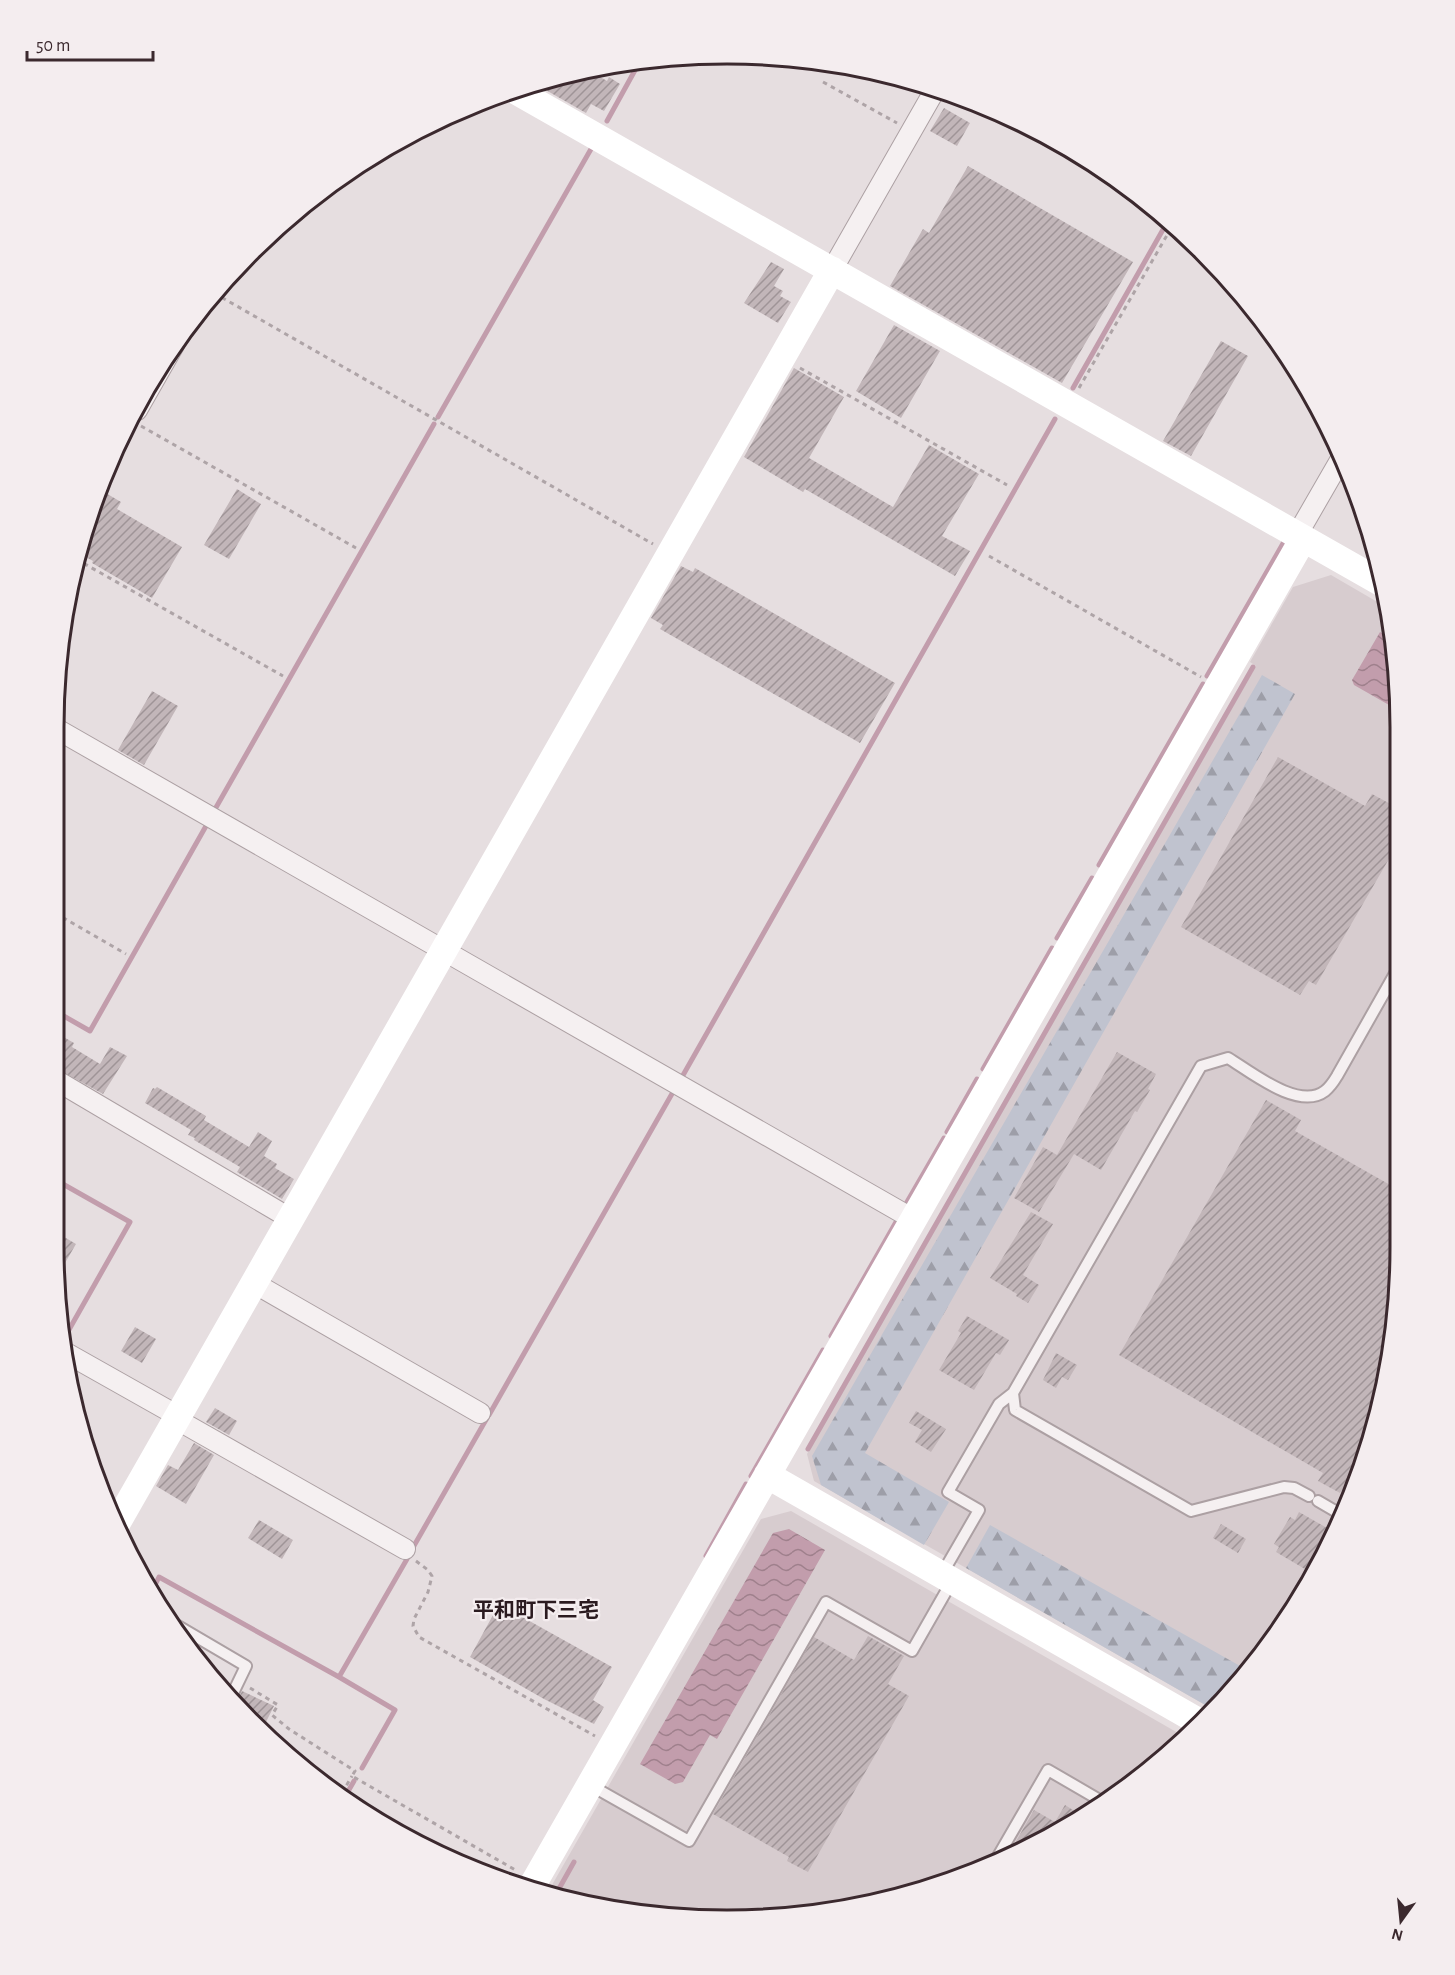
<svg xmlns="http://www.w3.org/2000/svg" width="1455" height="1975" font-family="'Alegreya Sans','Noto Sans JP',sans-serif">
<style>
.built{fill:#d7cccf}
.forest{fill:url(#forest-firs)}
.water{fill:url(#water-waves)}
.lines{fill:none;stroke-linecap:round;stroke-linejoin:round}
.stream{stroke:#c29dac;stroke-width:5}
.building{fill:url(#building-hatch)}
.lane-casing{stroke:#aca0a3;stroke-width:14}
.street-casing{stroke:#aca0a3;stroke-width:22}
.path{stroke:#aea4a7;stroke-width:3;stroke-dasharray:4.5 4.5;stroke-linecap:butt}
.lane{stroke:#f5f0f1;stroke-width:10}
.street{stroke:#f5f0f1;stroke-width:20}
.secondary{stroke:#fff;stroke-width:27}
.labels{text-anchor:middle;stroke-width:4.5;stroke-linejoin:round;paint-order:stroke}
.quarter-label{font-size:21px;font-weight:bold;fill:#2b1b20;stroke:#f4edef}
.rim{fill:none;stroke:#3b292e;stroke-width:3}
</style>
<defs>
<pattern id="forest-firs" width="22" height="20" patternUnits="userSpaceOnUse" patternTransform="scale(1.5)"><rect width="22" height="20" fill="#c0c3cf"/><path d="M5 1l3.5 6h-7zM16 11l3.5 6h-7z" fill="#9d9ea8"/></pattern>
<pattern id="water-waves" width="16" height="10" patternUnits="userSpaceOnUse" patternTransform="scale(1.5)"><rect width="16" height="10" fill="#c29dac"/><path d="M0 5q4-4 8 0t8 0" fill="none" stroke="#9f808c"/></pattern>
<pattern id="building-hatch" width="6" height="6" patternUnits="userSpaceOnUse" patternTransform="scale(1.5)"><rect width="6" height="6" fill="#c2b6b9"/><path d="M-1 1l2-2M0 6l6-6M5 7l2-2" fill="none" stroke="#9f9497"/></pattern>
</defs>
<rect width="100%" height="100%" fill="#e6dee0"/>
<path class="built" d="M1331 575 1386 607 1395 639 1400 1292 1365 1464 1311 1584 1234 1691 1214 1710 814 1481 807 1454 1256 666 1250 662 1293 587Z
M791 1511 1185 1737 1138 1782 986 1870 815 1915 727 1921 596 1908 548 1892 761 1519Z"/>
<path class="forest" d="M1262 675 1295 694 865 1453 949 1502 924 1545 821 1485 812 1456Z
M990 1525 1249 1671 1234 1691 1214 1710 966 1568Z"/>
<path class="water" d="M1380 632 1395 641 1396 709 1354 685 1352 680Z
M789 1529 825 1550 717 1739 710 1735 683 1782 675 1784 640 1764 773 1533Z"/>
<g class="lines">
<path class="stream" d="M691 56 700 61 703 56
M607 121 639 63
M1073 388 1169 219
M438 417 591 149
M1207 676 1285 540 1282 538
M214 811 434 424
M1099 865 1203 684
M1057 938 1092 878
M55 1011 90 1031 206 826
M983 1069 1052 948
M682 1077 1055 419
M54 1103 55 1102
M947 1132 977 1079
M54 1179 130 1222 66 1335
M907 1202 944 1138
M831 1336 896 1222
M489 1415 673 1092
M808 1449 1253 667
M751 1476 823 1350
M411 1551 487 1418
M706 1556 746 1484
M151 1593 159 1577 339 1677
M362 1768 395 1710 339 1677 407 1559
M346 1795 354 1781
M556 1894 574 1862"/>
</g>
<path class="building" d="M590 71 607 81 609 77 620 84 604 111 591 104 586 113 544 89 548 79Z
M944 108 970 123 957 146 930 131Z
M968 166 1133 262 1062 383 890 286 923 229 929 233Z
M771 262 784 269 774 286 783 291 780 296 791 302 778 323 744 303Z
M894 325 940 351 901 418 856 391Z
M1221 341 1248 356 1191 456 1163 441Z
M794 368 844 397 809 458 893 507 929 445 979 474 942 536 970 551 955 576 805 489 803 492 744 457Z
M237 489 261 504 229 559 204 545Z
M104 492 121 502 117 509 182 547 152 598 92 563 93 561 77 552 89 519Z
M681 566 693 572 695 568 895 683 860 743 660 629 663 625 651 618Z
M152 691 178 706 144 765 118 750Z
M1278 757 1365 806 1372 794 1396 807 1397 845 1316 985 1309 981 1300 995 1181 927Z
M55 1032 74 1043 72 1047 100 1064 110 1047 127 1056 103 1094 54 1067Z
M1117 1052 1156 1074 1148 1089 1150 1090 1137 1112 1135 1111 1101 1170 1074 1154 1039 1212 1014 1198 1043 1147 1057 1155Z
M157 1087 206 1116 204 1120 249 1147 258 1132 272 1141 264 1156 277 1164 275 1168 294 1179 282 1199 237 1172 240 1167 194 1140 195 1138 188 1135 191 1130 145 1103 153 1088 155 1089Z
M1266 1100 1301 1120 1295 1131 1399 1190 1400 1292 1365 1464 1351 1496 1341 1491 1340 1493 1318 1481 1323 1473 1119 1355Z
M1031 1212 1053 1224 1023 1275 1039 1285 1028 1303 1016 1296 1017 1294 990 1278Z
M54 1231 76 1244 58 1275 54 1248Z
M967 1316 1009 1340 1000 1355 996 1353 974 1390 939 1370 961 1333 958 1331Z
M135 1327 156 1339 142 1363 121 1351Z
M1056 1353 1077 1365 1068 1380 1062 1377 1056 1388 1043 1380Z
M215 1408 237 1421 229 1435 206 1422Z
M916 1411 946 1429 931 1452 915 1442 922 1430 909 1423Z
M194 1443 214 1455 186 1504 156 1486 168 1465 178 1470Z
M1299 1512 1334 1532 1315 1575 1276 1552 1279 1547 1274 1544 1290 1517 1295 1520Z
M259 1520 293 1540 282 1559 248 1538Z
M1221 1524 1246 1539 1238 1553 1213 1538Z
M499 1604 612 1667 593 1700 604 1707 594 1724 544 1699 470 1657Z
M868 1636 904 1656 888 1684 909 1696 808 1872 787 1861 789 1857 713 1814 814 1637 854 1660Z
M242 1691 274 1706 262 1730 237 1701Z
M1065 1805 1081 1815 1007 1857 1034 1810 1055 1822Z"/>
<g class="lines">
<g class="lane-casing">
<path id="lane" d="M1309 1496 1294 1488 1284 1487 1191 1511 1015 1410 1013 1393 1201 1066 1228 1058C1251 1072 1299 1111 1325 1091 1330 1087 1334 1081 1337 1076L1397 970
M1318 1501 1342 1515
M942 1574 979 1510 948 1492 999 1404 1013 1393
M166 1619 246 1666 232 1695
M590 1785 689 1841 826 1602 912 1651 952 1581
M993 1865 1048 1770 1103 1802"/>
</g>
<g class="street-casing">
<path id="street" d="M832 270 936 88
M137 410 174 345
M1297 535 1342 457
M55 728 913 1219
M54 1079 291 1219
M254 1283 480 1413
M68 1354 178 1416
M176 1419 405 1549"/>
</g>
<path class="path" d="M823 82 897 123
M214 293 653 544
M800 368 1007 485
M1079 388 1174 223
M141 426 356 548
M989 556 1201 677
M76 559 283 676
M55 913 126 954
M416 1561 428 1570 432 1576 428 1592 414 1619 413 1626 419 1637 595 1736
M250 1688 278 1705 272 1715 289 1729 355 1771 352 1776 517 1871
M342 1793 352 1776"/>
<use href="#lane" class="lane"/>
<use href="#street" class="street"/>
<path class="secondary" d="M516 91 1380 582
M767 1475 1201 1723
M116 1525 832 270
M532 1886 1303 539"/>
</g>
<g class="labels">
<g class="quarter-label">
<text x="536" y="1617">平和町下三宅</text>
</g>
</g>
<path d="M0 0H1455V1975H0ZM727 64H727A663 663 0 0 1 1390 727V1247A663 663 0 0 1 727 1910H727A663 663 0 0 1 64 1247V727A663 663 0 0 1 727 64Z" fill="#f4edef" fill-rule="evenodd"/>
<path class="rim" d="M727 64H727A663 663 0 0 1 1390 727V1247A663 663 0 0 1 727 1910H727A663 663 0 0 1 64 1247V727A663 663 0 0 1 727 64Z"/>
<g transform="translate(1401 1921) rotate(195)" stroke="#f4edef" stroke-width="4.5" paint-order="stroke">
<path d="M0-4.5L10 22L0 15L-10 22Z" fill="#3b292e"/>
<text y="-9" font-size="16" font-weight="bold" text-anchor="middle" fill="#3b292e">N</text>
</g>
<path d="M27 51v9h126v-9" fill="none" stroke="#3b292e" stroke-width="3"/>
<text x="36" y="51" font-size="18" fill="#3b292e" stroke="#f4edef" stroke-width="4.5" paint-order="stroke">50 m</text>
</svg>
